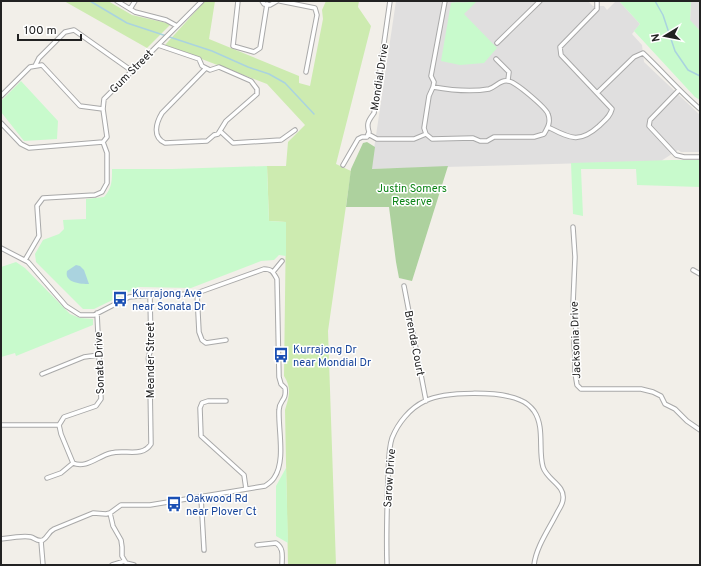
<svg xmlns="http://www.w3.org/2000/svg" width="701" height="566" font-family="Overpass,sans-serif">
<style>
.residential{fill:#e0dfdf}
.grass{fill:#cdebb0}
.forest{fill:#add19e}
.park{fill:#c8facc}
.water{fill:#aad3df}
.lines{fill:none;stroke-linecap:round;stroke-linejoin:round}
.stream{stroke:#aad3df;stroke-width:1.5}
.minor-casing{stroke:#a9a9a9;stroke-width:5.5}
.minor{stroke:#fff;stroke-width:3.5}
.labels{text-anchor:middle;stroke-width:3;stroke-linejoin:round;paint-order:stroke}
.street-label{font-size:11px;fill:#222;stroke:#fff}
.park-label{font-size:11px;fill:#0c8416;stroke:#fff}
.transit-label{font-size:11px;fill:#164399;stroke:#fff;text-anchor:start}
</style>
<rect width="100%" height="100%" fill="#f2efe9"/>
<path class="residential" d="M396 1H588L593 6H604L607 10 616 1H619L640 24 632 34 642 45 644 62 700 115V152H681L678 150 661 161 371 169Z
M691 1H700V31L690 21Z"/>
<path class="grass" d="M64 1H108L132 15 171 24 147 48Z
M205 1H215L209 39 299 76V83L310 86 323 19 322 10 326 1H359L358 7 371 26 336 164 351 171 328 331 336 565H288L285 410C289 397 292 388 284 376L286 222 269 221 267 166H286L288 142 305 125 267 84 165 45Z"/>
<path class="forest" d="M367 142 375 147 372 169 448 166 412 281 399 278 396 262 389 207H346L351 169 363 143Z"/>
<path class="park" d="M472 1 476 2 464 14 497 48 484 63 460 65 441 61 451 3C457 1 464 4 472 1Z
M619 1H691L690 20 700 31V100L695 97 634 31 640 24Z
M21 81 58 121 57 139 24 141 1 112V101Z
M672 160H700V187L637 185 636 169H581L583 216 573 214 571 163Z
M267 166 269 221 286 222V256L279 255 274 260 261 261 191 288 139 287 94 309H83L36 262 35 254 43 240 59 234 64 229 63 220 86 219V199L104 197C112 188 112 181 112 169H172Z
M16 262 25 268 70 314 80 318 93 319V325L16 356 15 353 1 357V267Z
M286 468 288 543 276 536V486Z"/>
<path class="water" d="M76 265 80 266 84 270 89 284C81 284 64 283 67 271Z"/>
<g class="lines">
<path class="stream" d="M90 1 127 23 212 51 248 67 269 74 285 83 314 114
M655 1 663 15 675 51 688 70 700 76"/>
<g class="minor-casing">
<path id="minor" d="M117 1 135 12 166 20 177 26
M238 1 233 46 254 52 260 48 267 4
M262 1 264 4 270 5 277 1
M280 1 315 8 317 15 306 72
M130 9 135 1
M497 43 540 1
M158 45 199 59 202 66 210 70 219 67 251 81 257 89V94L226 121 218 134 214 135 207 141 165 143C152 137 156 123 162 113L206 68
M496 59 509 72 508 80
M35 66 39 58 65 32 74 30 132 71
M433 87 429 96 424 128 426 134 432 139 473 138 480 141H487L494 137H534L544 134C548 127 551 122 548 114 546 108 515 81 508 81 501 79 496 87 489 89 472 92 450 90 433 87L434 82 431 76 445 1
M679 90 650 120 649 126 676 155 684 157H700
M597 93 634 57 643 53C663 72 680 92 700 109
M1 96 30 67 42 65 80 106 103 109
M1 123 21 144 29 148 103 142 107 137 103 109 104 99 202 1
M548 127C570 138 579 144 599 126 605 120 610 117 612 109L561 55 560 47 597 9V1
M220 131 233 143 281 140 295 130
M368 134 377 139H414L426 134
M343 165 358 139 362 137H367L369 132C366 123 369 120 374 113L390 1
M573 227 575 257 573 304 576 331 574 342 575 359V373L577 385 581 389H641L653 392 661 396 665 404 675 409 687 421 700 430
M1 248 28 262 66 306 80 315H94L129 297 150 295 184 294 197 293 264 269C272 269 273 272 277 279L279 377 281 384 285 388C287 401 279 400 279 410 278 430 286 461 274 478 272 481 268 484 265 486L150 505H121L110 513 106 514 93 513 54 529C48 532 48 537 43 540 37 542 35 538 31 537 24 535 8 538 1 539
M25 260 39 236 37 206 43 198 95 195 102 192 107 183V153L103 142
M693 270 700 274
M273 272 282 261
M404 286 426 401
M197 293 199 332 202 340 206 343 226 340
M42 374 84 357 99 355
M226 401H208L202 403 200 408 201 436 244 475 246 489
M1 425H59L64 417 96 406 101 399 97 313
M59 425 61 434 73 463C86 469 98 456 111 453 125 449 142 458 151 444L150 382C151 379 153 375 152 372 151 362 145 362 151 350L150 295
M47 478 61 473 73 463
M201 497 204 550
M110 513 113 526 121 540 122 547V556L126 563 134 565
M41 541 43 565
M257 545 276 543C284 548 282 556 282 565
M112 565 125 561
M387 565C386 536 387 507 388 477 389 465 388 450 392 438 398 423 410 408 425 401 445 391 500 391 520 400 525 402 531 407 534 411 545 427 538 450 543 467 547 480 565 485 563 499 563 504 559 509 557 513 549 529 536 547 534 565"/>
</g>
<use href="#minor" class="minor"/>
</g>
<defs>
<g id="bus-bare" transform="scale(1.2)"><path d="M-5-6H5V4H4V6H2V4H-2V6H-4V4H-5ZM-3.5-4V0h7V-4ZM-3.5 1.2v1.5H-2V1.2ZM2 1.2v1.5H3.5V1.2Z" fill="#1a4fb4" stroke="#fff" stroke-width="2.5" paint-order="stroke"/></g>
</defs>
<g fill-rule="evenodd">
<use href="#bus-bare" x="120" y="299"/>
<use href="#bus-bare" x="281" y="355"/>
<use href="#bus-bare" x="174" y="504"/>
</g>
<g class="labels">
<g class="street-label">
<text transform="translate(131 71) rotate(-45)" y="4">Gum Street</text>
<text transform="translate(379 77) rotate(-81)" y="4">Mondial Drive</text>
<text transform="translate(575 340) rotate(-92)" y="4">Jacksonia Drive</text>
<text transform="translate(415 343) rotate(79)" y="4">Brenda Court</text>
<text transform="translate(150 360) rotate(-90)" y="4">Meander Street</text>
<text transform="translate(99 363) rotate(-92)" y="4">Sonata Drive</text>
<text transform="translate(389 478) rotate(-86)" y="4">Sarow Drive</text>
</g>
<g class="park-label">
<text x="412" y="192">Justin Somers<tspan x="412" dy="13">Reserve</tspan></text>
</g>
<g class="transit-label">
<text x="132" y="297">Kurrajong Ave<tspan x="132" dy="13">near Sonata Dr</tspan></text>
<text x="293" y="353">Kurrajong Dr<tspan x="293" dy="13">near Mondial Dr</tspan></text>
<text x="186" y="502">Oakwood Rd<tspan x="186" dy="13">near Plover Ct</tspan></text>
</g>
</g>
<rect width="701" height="566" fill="none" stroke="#222222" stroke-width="4"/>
<g transform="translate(665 36) rotate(260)" stroke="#ffffff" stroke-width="3" paint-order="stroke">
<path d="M0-3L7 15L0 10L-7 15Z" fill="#222222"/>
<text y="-6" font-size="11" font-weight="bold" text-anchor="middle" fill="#222222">N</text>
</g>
<path d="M18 34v6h63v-6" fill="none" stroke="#222222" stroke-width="2"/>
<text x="24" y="34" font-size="12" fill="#222222" stroke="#ffffff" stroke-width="3" paint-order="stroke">100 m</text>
</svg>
